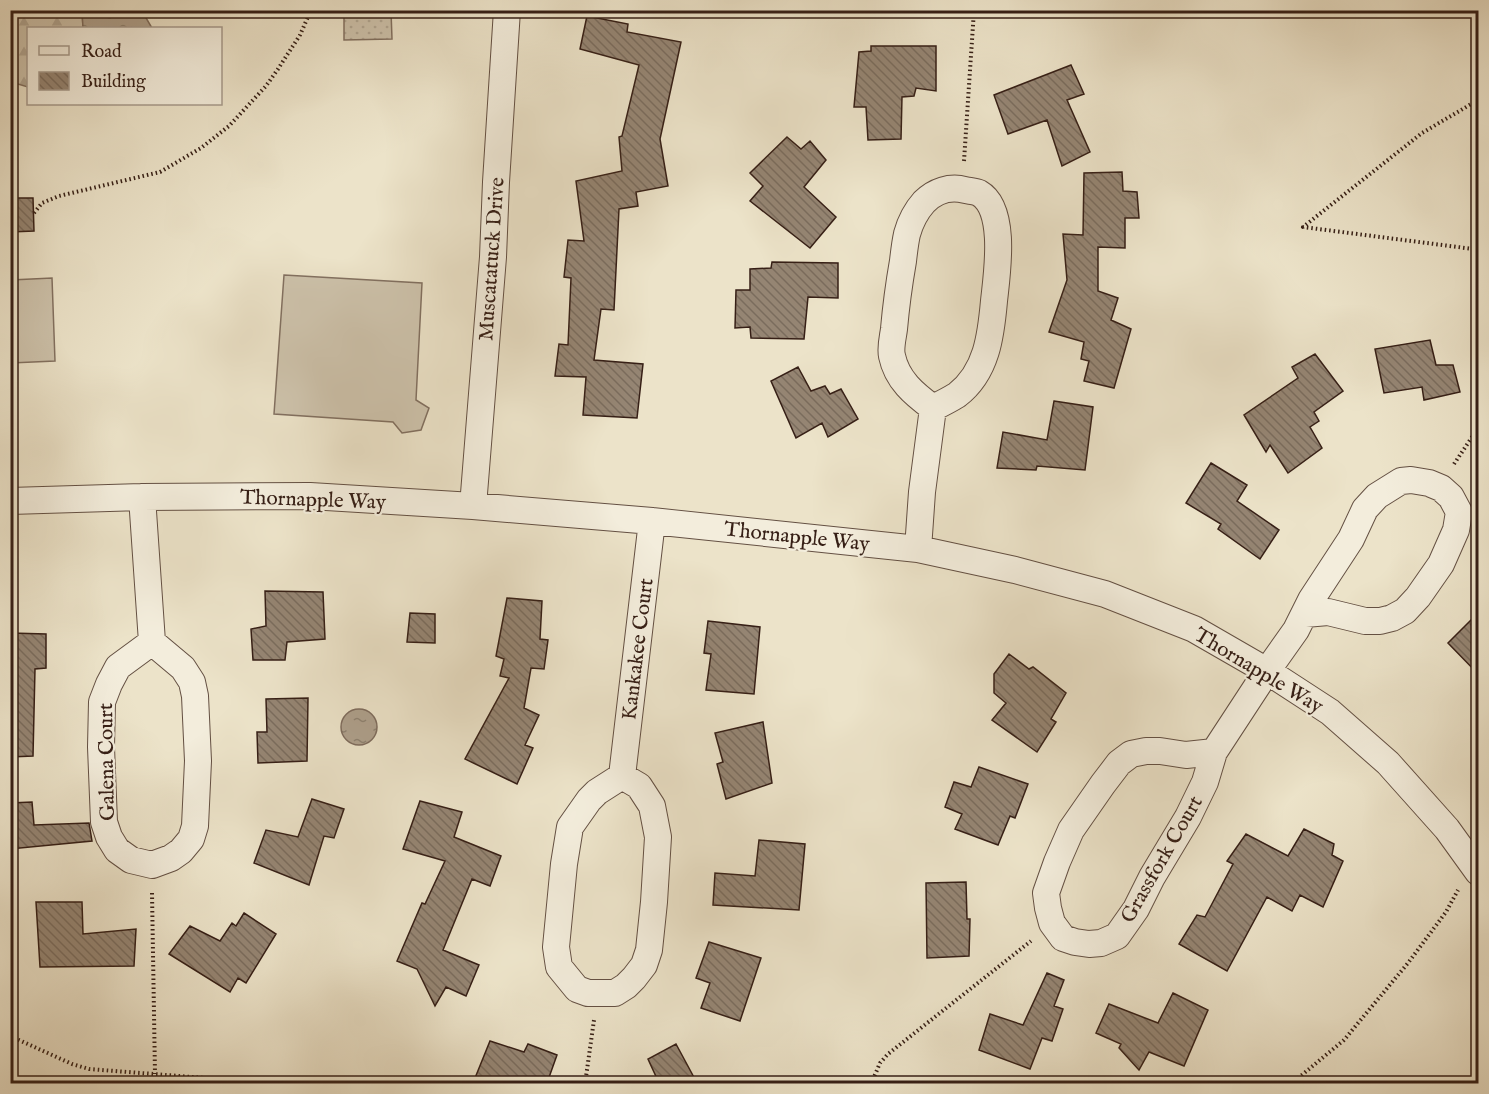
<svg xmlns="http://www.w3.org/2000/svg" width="1489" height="1094" font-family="'IM FELL English',serif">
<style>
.grass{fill:url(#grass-dots);stroke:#827060;stroke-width:1.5}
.forest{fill:url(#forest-firs);stroke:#827060;stroke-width:1.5}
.pitch{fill:#cdc2ab;stroke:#827060;stroke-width:1.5}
.water{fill:url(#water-ripples);stroke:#7e6c5d;stroke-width:1.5}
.building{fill:url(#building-back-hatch);stroke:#361f16;stroke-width:1.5}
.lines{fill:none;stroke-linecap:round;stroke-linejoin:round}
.minor-casing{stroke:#645043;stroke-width:28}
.path{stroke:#361f16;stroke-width:4;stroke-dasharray:1.5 3;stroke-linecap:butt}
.minor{stroke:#f3eddc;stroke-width:26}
.labels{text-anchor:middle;stroke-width:4.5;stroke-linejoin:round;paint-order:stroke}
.street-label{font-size:21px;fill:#361f16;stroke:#f3eddc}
</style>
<defs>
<pattern id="grass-dots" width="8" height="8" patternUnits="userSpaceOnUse" patternTransform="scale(1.5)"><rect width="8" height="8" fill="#cdc2ab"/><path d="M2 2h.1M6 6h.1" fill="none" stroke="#b1a692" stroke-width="1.8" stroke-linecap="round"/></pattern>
<pattern id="forest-firs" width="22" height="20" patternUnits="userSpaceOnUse" patternTransform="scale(1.5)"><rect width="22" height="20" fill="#cdc2ab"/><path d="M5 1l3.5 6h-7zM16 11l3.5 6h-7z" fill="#b1a692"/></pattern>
<pattern id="water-ripples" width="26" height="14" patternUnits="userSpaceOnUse" patternTransform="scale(1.5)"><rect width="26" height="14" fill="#aea08c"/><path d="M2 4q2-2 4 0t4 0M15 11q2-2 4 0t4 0" fill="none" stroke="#8e8271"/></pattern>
<pattern id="building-back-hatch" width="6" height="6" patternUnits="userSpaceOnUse" patternTransform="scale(1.5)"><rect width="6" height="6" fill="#958573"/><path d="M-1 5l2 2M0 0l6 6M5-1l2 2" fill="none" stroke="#7a6c5d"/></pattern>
</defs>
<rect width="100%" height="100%" fill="#ece3c9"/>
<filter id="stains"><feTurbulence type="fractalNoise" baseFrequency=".00333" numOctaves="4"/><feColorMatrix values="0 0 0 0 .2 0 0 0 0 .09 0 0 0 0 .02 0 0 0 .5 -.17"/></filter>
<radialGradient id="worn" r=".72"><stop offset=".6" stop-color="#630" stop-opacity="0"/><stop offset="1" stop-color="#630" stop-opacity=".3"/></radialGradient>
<path class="grass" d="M344 11H391L392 39 344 40Z"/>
<path class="forest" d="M10 11H82L83 28H28V87L11 82Z"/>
<path class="pitch" d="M284 275 422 283 416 400 429 408 421 430 402 433 393 422 274 414Z
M52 278 55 361 11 363V280Z"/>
<path class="water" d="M82 11H142L152 28H83Z
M341 727a18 18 0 1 1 36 0a18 18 0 1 1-36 0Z"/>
<path class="building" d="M587 16 628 24 627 32 681 42 660 139 668 186 636 192 638 206 619 209 614 310 601 309 594 360 643 364 637 418 583 415 586 377 555 376 559 344 568 345 571 278 564 277 568 240 584 241 576 181 622 171 619 137 622 136 639 65 580 49Z
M871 46H936V91L916 88 914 96 902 97 901 139 868 140 866 107H854L859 52 871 51Z
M1071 65 1084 94 1067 100 1090 152 1062 166 1047 120 1008 134 994 95Z
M787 137 801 149 810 141 826 160 804 187 836 217 810 248 750 201 763 186 750 173Z
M1122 172 1123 191 1137 192 1139 218H1125V248L1098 247V291L1118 298 1111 320 1131 329 1114 388 1084 381 1089 361 1081 359 1084 342 1049 332 1067 280 1063 234 1083 235 1084 173Z
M10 198H33L34 231 10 232Z
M772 262 838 263V298L808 297 804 339 751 338 750 327 735 328 736 290H750V269L771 268Z
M1430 340 1436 365H1453L1460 392 1424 400 1422 387 1384 393 1375 349Z
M1315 354 1343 391 1314 412 1319 421 1310 427 1322 448 1288 473 1270 445 1266 452 1244 415 1298 378 1292 367Z
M798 367 811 391 825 386 830 394 841 389 858 419 828 437 822 423 796 438 771 381Z
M1054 401 1093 407 1085 470 1037 466 1036 470 997 468 1003 432 1047 440Z
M1211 463 1247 485 1237 501 1279 530 1260 559 1218 529 1221 524 1186 503Z
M265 591 323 592 325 639 287 642 285 660H253L251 629 266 626Z
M507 598 542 601 540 639 548 640 544 669 531 668 524 708 539 715 525 745 533 748 517 784 465 759 509 678 500 676 504 659 496 656Z
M1479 612V675L1448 643Z
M410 613 435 614V643L407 642Z
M708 621 760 627 754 694 706 690 711 654 704 653Z
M10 633 46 634V668L35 669 33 756 10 757Z
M1009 654 1029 669 1033 667 1066 693 1051 719 1056 722 1037 752 992 720 1006 703 994 693V674Z
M308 698 307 761 258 763 257 732H267L266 699Z
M763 722 772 783 726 799 717 764 723 762 715 733Z
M979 767 1028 784 1015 818 1010 816 998 845 955 829 962 814 945 807 954 782 971 787Z
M312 799 344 809 334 838 324 836 309 885 254 863 266 830 298 837Z
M420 801 462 812 454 837 501 856 490 886 472 879 443 950 479 965 466 996 446 987 435 1006 417 969 397 961 422 903 425 904 445 861 403 849Z
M32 802 34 825 89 823 92 841 10 849V803Z
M1304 829 1334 844 1332 855 1343 861 1323 907 1300 895 1292 911 1267 897 1227 971 1179 944 1197 915 1205 917 1233 864 1227 861 1246 834 1288 856Z
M759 840 805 844 799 910 713 905 715 873 755 876Z
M966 882 967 919H970L969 956 927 958 926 883Z
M36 902H82L83 934 136 929 134 966 40 967Z
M244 913 276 934 246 983 238 978 230 992 169 954 190 926 220 941 232 923 236 926Z
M709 942 761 958 740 1021 701 1008 710 983 696 978Z
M1047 973 1064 980 1054 1006 1063 1009 1052 1041 1042 1038 1030 1069 979 1050 990 1014 1023 1025Z
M1173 993 1208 1010 1184 1066 1149 1052 1139 1070 1119 1048 1121 1044 1096 1033 1109 1004 1158 1023Z
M490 1041 524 1052 528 1044 557 1055 547 1083H473Z
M676 1044 697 1083H659L648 1059Z"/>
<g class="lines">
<g class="minor-casing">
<path id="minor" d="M142 497 152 642 183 668 192 682 195 696 198 761 195 826 191 839 181 851 171 858 152 865 131 860 117 850 109 837 104 822 101 747 102 702 109 684 118 667 152 642
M10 501 142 497 310 496 473 506 652 521 918 549 1015 570 1105 594 1194 629 1267 671 1330 712 1388 763 1447 829 1478 872
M473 506 493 257 496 182 507 10
M918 549 922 492 933 408C941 404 949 400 957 395 987 372 991 335 994 301 997 273 1007 209 979 193 975 191 969 191 965 190 950 186 935 191 924 202 916 211 910 223 907 234 905 243 904 252 903 261 899 284 896 306 894 329 893 337 890 348 892 356 897 380 914 394 933 408
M1214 752 1186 755 1160 751H1146L1131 754 1119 763 1103 784 1071 830 1057 862 1046 893 1048 908 1052 923 1063 938 1075 942 1089 944 1101 943 1117 936 1136 909 1152 877 1188 817 1205 782 1214 752 1267 671 1296 630 1311 600 1351 539 1365 509 1377 496 1401 481 1411 480 1429 483 1441 488 1451 497 1459 512 1456 530 1441 564 1418 597 1405 611 1392 618 1380 621H1365L1328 612 1305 614
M622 776 597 792 589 800 570 827 564 864 556 947 559 967 577 989 588 993H615L626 986 634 978 644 965 649 950 654 902 658 837 652 806 639 786 622 776 652 521"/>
</g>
<path class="path" d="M1478 100 1422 133 1303 227 1473 249 1478 254
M964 161 974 10
M34 213 42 203 59 196 160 172 201 148 229 126 266 86 278 69 300 35 311 10
M1454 464 1478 428
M152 893 155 1074
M10 1036 72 1064 89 1069 218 1079 239 1084
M585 1084 594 1020
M871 1084 880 1063 888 1054 1031 941
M1291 1084 1344 1040 1408 963 1446 912 1458 890"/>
<use href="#minor" class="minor"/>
</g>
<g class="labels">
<g class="street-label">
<text transform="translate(491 259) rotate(-86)" y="7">Muscatatuck Drive</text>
<text transform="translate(313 499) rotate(2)" y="7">Thornapple Way</text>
<text transform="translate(797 536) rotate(6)" y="7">Thornapple Way</text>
<text transform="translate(637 649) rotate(-83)" y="7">Kankakee Court</text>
<text transform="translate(1259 670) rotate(31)" y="7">Thornapple Way</text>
<text transform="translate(106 762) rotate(-91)" y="7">Galena Court</text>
<text transform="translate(1161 859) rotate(-60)" y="7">Grassfork Court</text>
</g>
</g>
<rect width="1489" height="1094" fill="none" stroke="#ece3c9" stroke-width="36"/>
<rect x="12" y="12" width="1465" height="1070" fill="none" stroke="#361f16" stroke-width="3"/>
<rect x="18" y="18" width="1453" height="1058" fill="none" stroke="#361f16" stroke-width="1.5"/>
<rect x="27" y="27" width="195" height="78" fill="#f3eddc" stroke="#a79b8d" stroke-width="1.5"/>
<rect x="39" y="46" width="30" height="9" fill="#f3eddc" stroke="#a79b8d" stroke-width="1.5"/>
<text x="81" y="57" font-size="18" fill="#361f16">Road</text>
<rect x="39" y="72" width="30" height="18" fill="url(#building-back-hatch)" stroke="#a79b8d" stroke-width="1.5"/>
<text x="81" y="87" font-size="18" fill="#361f16">Building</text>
<rect width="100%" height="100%" filter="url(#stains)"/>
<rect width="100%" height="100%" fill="url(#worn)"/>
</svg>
